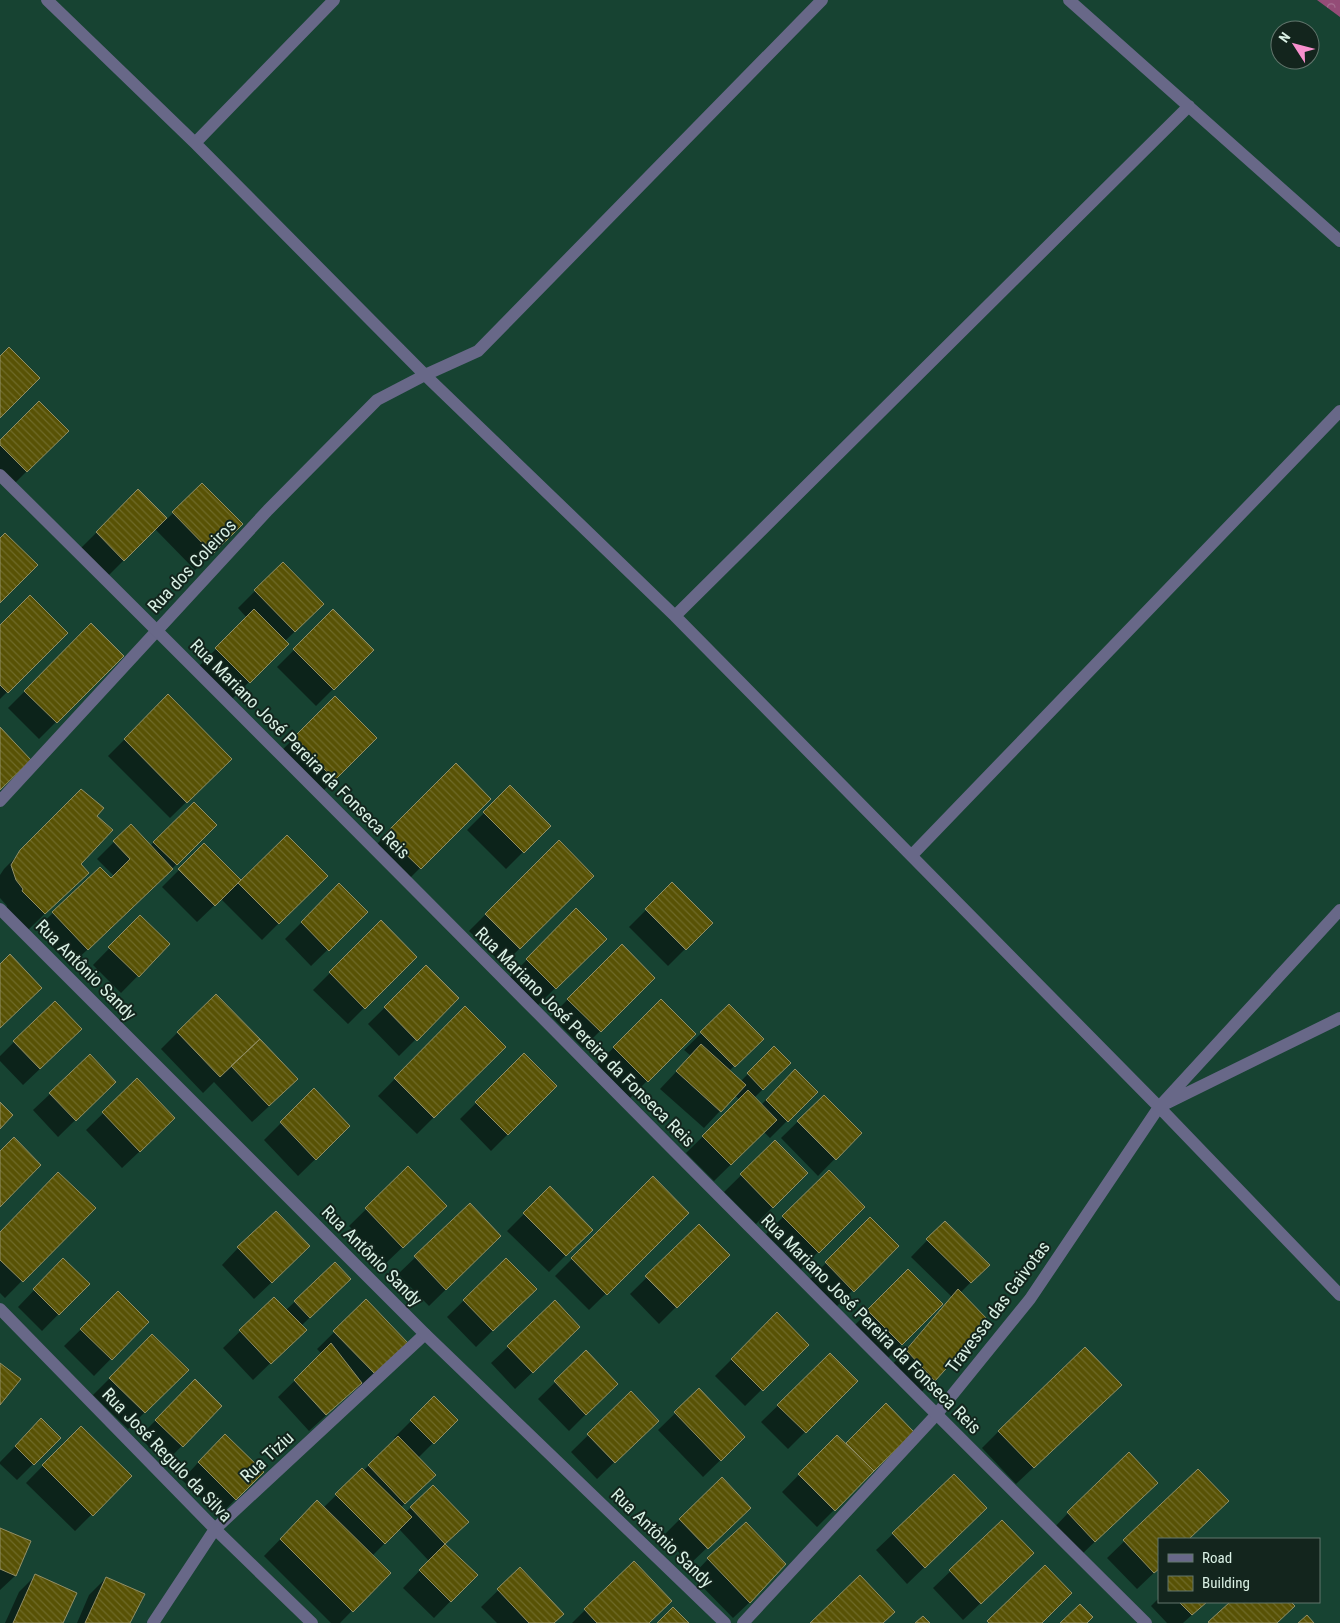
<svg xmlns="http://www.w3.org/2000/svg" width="1340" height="1623" font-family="'Roboto Condensed',sans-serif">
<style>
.forest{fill:url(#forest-crowns)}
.shadow{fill:#0007}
.building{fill:url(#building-back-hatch);stroke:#928f66}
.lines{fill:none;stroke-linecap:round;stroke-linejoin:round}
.minor{stroke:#686888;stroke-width:12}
.tertiary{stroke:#686888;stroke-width:12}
.labels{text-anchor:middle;stroke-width:4;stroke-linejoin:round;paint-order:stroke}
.street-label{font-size:18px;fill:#d9f0e4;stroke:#13251d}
</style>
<defs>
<pattern id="forest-crowns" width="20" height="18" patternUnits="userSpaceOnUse" patternTransform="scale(1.25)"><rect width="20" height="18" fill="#944c77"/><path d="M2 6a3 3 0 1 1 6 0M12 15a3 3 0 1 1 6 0" fill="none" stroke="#a76f91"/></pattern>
<pattern id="building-back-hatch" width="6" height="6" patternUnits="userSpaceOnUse" patternTransform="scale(1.25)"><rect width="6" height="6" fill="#585205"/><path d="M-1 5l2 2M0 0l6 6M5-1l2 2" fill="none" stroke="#6f6b29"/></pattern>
</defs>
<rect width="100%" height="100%" fill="#174332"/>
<path class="forest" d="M1317 0H1340V17Z"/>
<path class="shadow" d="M67 431 10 488 0 479V441Z
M202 485 241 524 195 570 155 529 107 577 80 549 138 491 167 519Z
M283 563 323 604 284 642 287 644 232 699 199 666 247 618 238 608Z
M333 611 372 650 316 706 277 667Z
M91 625 122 656 39 739 8 708Z
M0 627 66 633 0 699Z
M168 696 230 759 170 818 108 756Z
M335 698 376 738 318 796 277 755Z
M456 765 489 799 403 885 370 851Z
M510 787 549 826 506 869 467 830Z
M81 791 95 816 70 889 28 930 6 909 7 906 0 898V875L4 869Z
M194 803 215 825 155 886 70 966 36 929 53 913 111 880 114 876 97 859 114 842 150 846Z
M559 841 593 876 503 965 469 931Z
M204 845 241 883 326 876 262 940 221 899 197 922 162 887Z
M672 884 711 923 668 966 629 927Z
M339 885 366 912 311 966 285 939Z
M576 910 605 939 538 1005 510 977Z
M140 917 169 944 121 993 93 965Z
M381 922 415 957 348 1024 313 990Z
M622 946 653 978 583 1048 551 1016Z
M426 967 457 998 399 1056 368 1024Z
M661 1001 694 1034 630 1098 597 1064Z
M729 1006 762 1039 729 1071 741 1081 774 1048 789 1063 754 1098 761 1105 795 1071 816 1092 770 1138 764 1132 714 1181 686 1153 740 1100 735 1095 704 1128 660 1089 691 1056 684 1050Z
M465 1008 504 1047 417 1134 378 1096Z
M178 1032 280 1096 252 1122 214 1082 203 1093 161 1049Z
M14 1042 64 1046 23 1085 0 1061V1056Z
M524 1055 556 1086 491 1151 460 1119Z
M137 1080 157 1135 122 1168 86 1130Z
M115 1081 58 1137 33 1110 50 1094Z
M314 1090 349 1126 298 1176 264 1140Z
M824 1096 860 1133 818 1176 781 1138Z
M775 1142 806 1173 756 1224 724 1192Z
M408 1168 428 1223 386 1263 349 1226Z
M829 1171 863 1207 801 1269 766 1234Z
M653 1178 688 1213 589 1310 555 1276Z
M550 1188 591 1230 549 1272 507 1231Z
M470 1205 500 1236 429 1306 398 1274Z
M94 1208 5 1298 0 1293V1233Z
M870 1219 897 1246 836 1307 809 1280Z
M945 1222 971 1282 960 1293 988 1321 917 1397 890 1367 952 1297 911 1257Z
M699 1226 728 1255 659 1324 630 1294Z
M238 1248 292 1263 254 1299 222 1265Z
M506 1259 535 1289 476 1347 447 1317Z
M63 1260 88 1284 42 1331 18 1307Z
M335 1264 332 1296 301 1326 288 1346 253 1380 223 1348 274 1298 286 1310Z
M908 1271 941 1304 885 1361 852 1328Z
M118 1293 147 1322 94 1376 64 1346Z
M366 1301 406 1343 357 1390 356 1388 309 1431 278 1397 322 1354 317 1349Z
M777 1314 807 1345 745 1406 715 1376Z
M152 1336 187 1370 128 1429 93 1395Z
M562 1344 515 1389 491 1363 508 1347Z
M586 1352 616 1384 569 1431 538 1399Z
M830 1355 856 1381 788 1449 761 1422Z
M195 1381 221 1406 165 1463 139 1437Z
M699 1390 744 1437 703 1477 658 1430Z
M631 1393 640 1437 597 1479 571 1452Z
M434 1398 456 1420 418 1458 417 1492 401 1507 406 1512 433 1487 467 1522 444 1544 476 1575 434 1618 403 1588 429 1561 399 1529 372 1556 389 1573 340 1623H331L264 1556 300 1519 323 1508 362 1470 363 1471 396 1439 394 1438Z
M1103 1402 1016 1484 982 1448 999 1431Z
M886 1405 912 1432 817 1527 782 1492 837 1436 846 1445Z
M41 1420 59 1438 17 1480 0 1464V1462Z
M81 1427 130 1476 75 1531 26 1483Z
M208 1452 262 1472 219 1516 182 1480Z
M1198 1470 1210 1518 1188 1539H1159V1568L1137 1589 1107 1558Z
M954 1476 968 1525 907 1584 876 1550Z
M1139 1499 1078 1558 1052 1530 1068 1513Z
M680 1519 732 1524 690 1564 663 1536Z
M1002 1522 1015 1570 963 1620 933 1588Z
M0 1529 30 1542 15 1576 0 1590Z
M708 1559 750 1602 733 1618 692 1576Z
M634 1563 648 1623H572L585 1610Z
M520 1569 553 1623H497L481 1607Z
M35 1576 62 1623H5L19 1592Z
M106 1578 128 1623H77L89 1595Z
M1159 1598V1602H1206L1183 1623H1167L1151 1606Z
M1231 1602H1290L1293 1606 1276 1623H1209Z"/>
<path class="building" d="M9 347 40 378 0 418V356Z
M39 401 69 431 27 472 0 445V440Z
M202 483 243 524 213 554 172 512Z
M138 489 167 518 124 561 96 532Z
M5 533 38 565 0 603V538Z
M283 562 324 604 295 632 254 590Z
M30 595 68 633 8 693 0 685V625Z
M254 609 289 644 250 683 215 648Z
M333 609 374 650 334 690 293 649Z
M91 623 124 656 57 723 24 691Z
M168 694 232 759 187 803 124 739Z
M335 696 377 738 335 780 293 738Z
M0 727 31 760 0 790Z
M456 763 491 799 421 869 385 834Z
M510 785 551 826 524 853 483 812Z
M81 789 104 808 97 816 113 830 81 864 89 873 45 914 22 891 23 889 16 880 11 865 20 850Z
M194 802 217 825 177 865 153 842Z
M131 824 173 869 88 950 52 912 100 867 111 878 130 859 113 841Z
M287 835 328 876 279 924 238 883Z
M559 840 594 876 520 949 485 914Z
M204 843 241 880 215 906 178 869Z
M672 882 713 923 686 950 645 909Z
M339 883 368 912 329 951 301 922Z
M576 908 607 939 556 989 526 959Z
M140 915 170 944 139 977 108 947Z
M381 920 417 957 365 1009 329 972Z
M622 944 655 978 601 1032 567 999Z
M10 954 42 988 0 1028V964Z
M426 965 459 998 417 1041 384 1007Z
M216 994 260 1039 220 1077 177 1032Z
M661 999 696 1034 648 1082 613 1047Z
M55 1001 82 1029 40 1069 13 1041Z
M729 1004 764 1039 735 1067 700 1032Z
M465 1006 506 1047 434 1118 394 1078Z
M260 1039 298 1079 269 1106 231 1066Z
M701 1044 746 1085 721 1112 676 1071Z
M774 1046 791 1063 763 1090 747 1073Z
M524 1053 557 1086 508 1135 475 1102Z
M90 1054 116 1082 76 1121 49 1093Z
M795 1069 818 1092 788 1122 766 1100Z
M137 1078 175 1118 140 1152 102 1112Z
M314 1088 350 1126 316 1160 280 1122Z
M748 1090 777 1120 731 1165 702 1136Z
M824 1095 862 1133 836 1160 797 1121Z
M0 1102 13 1115 0 1129Z
M14 1137 41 1165 0 1207V1151Z
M775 1140 808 1173 773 1208 740 1174Z
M408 1166 447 1206 403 1248 365 1208Z
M829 1170 865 1207 819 1253 782 1216Z
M58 1172 96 1208 23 1282 0 1260V1232Z
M653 1176 689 1213 607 1295 571 1258Z
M550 1186 593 1230 566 1256 523 1213Z
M470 1203 501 1236 446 1290 414 1256Z
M276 1211 310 1246 272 1283 237 1247Z
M870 1217 899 1246 854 1292 825 1262Z
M945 1221 990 1265 971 1283 926 1239Z
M699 1224 730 1255 677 1308 645 1276Z
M63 1258 90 1284 59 1315 33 1289Z
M506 1258 537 1289 493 1331 463 1300Z
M335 1262 351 1279 310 1318 294 1301Z
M908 1269 943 1304 902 1345 867 1310Z
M958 1289 989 1321 935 1381 906 1350Z
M118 1291 149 1322 112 1360 80 1329Z
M274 1297 307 1330 271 1364 239 1330Z
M366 1299 408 1343 375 1374 333 1331Z
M555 1300 580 1327 533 1373 507 1346Z
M777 1312 809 1345 763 1391 731 1359Z
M152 1334 189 1370 145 1413 109 1378Z
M331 1343 362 1383 326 1415 294 1380Z
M1085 1347 1122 1385 1034 1468 998 1431Z
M586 1350 618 1384 586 1415 554 1381Z
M830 1353 858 1381 806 1433 777 1405Z
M0 1363 21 1379 0 1405Z
M195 1379 222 1406 183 1447 155 1420Z
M699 1388 745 1437 721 1461 674 1412Z
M631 1391 659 1421 615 1463 587 1434Z
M434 1396 458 1420 434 1444 410 1420Z
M886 1403 914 1432 874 1471 846 1443Z
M41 1418 61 1438 34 1465 15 1446Z
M81 1426 132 1476 93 1516 42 1465Z
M225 1434 264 1472 236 1500 198 1462Z
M837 1435 874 1471 835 1511 798 1474Z
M398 1436 436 1475 405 1504 368 1465Z
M1129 1452 1158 1483 1095 1542 1067 1512Z
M362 1468 412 1517 385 1544 335 1494Z
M1198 1469 1229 1501 1189 1539H1159V1569L1154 1573 1123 1540Z
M954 1474 987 1508 925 1568 892 1533Z
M722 1477 751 1508 708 1549 679 1519Z
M433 1485 469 1522 445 1544 410 1507Z
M317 1500 391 1573 353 1612 280 1539Z
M1002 1520 1034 1553 981 1604 949 1570Z
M746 1522 786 1564 750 1603 707 1558Z
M0 1528 31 1541 16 1576 0 1569Z
M445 1544 478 1575 451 1602 419 1570Z
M634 1561 672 1601 649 1623H597L584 1609Z
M1045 1565 1072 1593 1042 1623H989L987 1621Z
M520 1567 564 1614 554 1623H529L497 1589Z
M35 1574 77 1593 63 1623H13Z
M860 1575 895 1612 883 1623H810Z
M106 1577 145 1594 130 1623H85Z
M1179 1602H1207L1192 1615Z
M1230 1602H1291L1295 1606 1277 1623H1209L1208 1622Z
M1080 1604 1093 1617 1087 1623H1060Z
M673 1607 689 1623H657Z
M1307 1615 1314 1623H1298Z
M923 1616 930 1623H915Z"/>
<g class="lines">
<path class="minor" d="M47 0 195 143 425 375 675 616 1159 1107 1340 1295
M1069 0 1340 241
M195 143 334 0
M675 616 1189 106
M0 801 268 510 377 400 425 375 478 351 822 0
M912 855 1340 411
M1167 1103 1340 1018
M0 1309 215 1529 312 1623
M153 1623 215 1529 425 1334
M743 1623 936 1415 1030 1299 1159 1107 1340 910"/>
<path class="tertiary" d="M0 475C385 855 762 1243 1146 1623
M0 909 425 1334 725 1623"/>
</g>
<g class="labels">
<g class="street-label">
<text transform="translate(192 566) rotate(-47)" y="6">Rua dos Coleiros</text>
<text transform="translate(300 749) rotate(45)" y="6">Rua Mariano José Pereira da Fonseca Reis</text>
<text transform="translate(86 970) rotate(45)" y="6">Rua Antônio Sandy</text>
<text transform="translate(585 1037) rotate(45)" y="6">Rua Mariano José Pereira da Fonseca Reis</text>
<text transform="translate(372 1256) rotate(45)" y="6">Rua Antônio Sandy</text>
<text transform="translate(998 1307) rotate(-53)" y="6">Travessa das Gaivotas</text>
<text transform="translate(871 1324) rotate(45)" y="6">Rua Mariano José Pereira da Fonseca Reis</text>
<text transform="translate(167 1455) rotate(46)" y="6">Rua José Regulo da Silva</text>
<text transform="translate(267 1457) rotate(-43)" y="6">Rua Tiziu</text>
<text transform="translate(662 1538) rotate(44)" y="6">Rua Antônio Sandy</text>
</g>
</g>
<rect x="1158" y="1538" width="162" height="65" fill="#13251d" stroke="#62766d"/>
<rect x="1168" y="1554" width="25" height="8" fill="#686888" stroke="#62766d"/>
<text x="1202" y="1563" font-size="15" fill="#d9f0e4">Road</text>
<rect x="1168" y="1576" width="25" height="15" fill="url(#building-back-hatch)" stroke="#62766d"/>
<text x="1202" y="1588" font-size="15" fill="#d9f0e4">Building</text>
<g transform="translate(1295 45) rotate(306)"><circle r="24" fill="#13251d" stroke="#62766d"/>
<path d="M0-4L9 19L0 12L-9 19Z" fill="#f790cd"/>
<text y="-8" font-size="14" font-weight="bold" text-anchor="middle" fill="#d9f0e4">N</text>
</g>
</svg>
